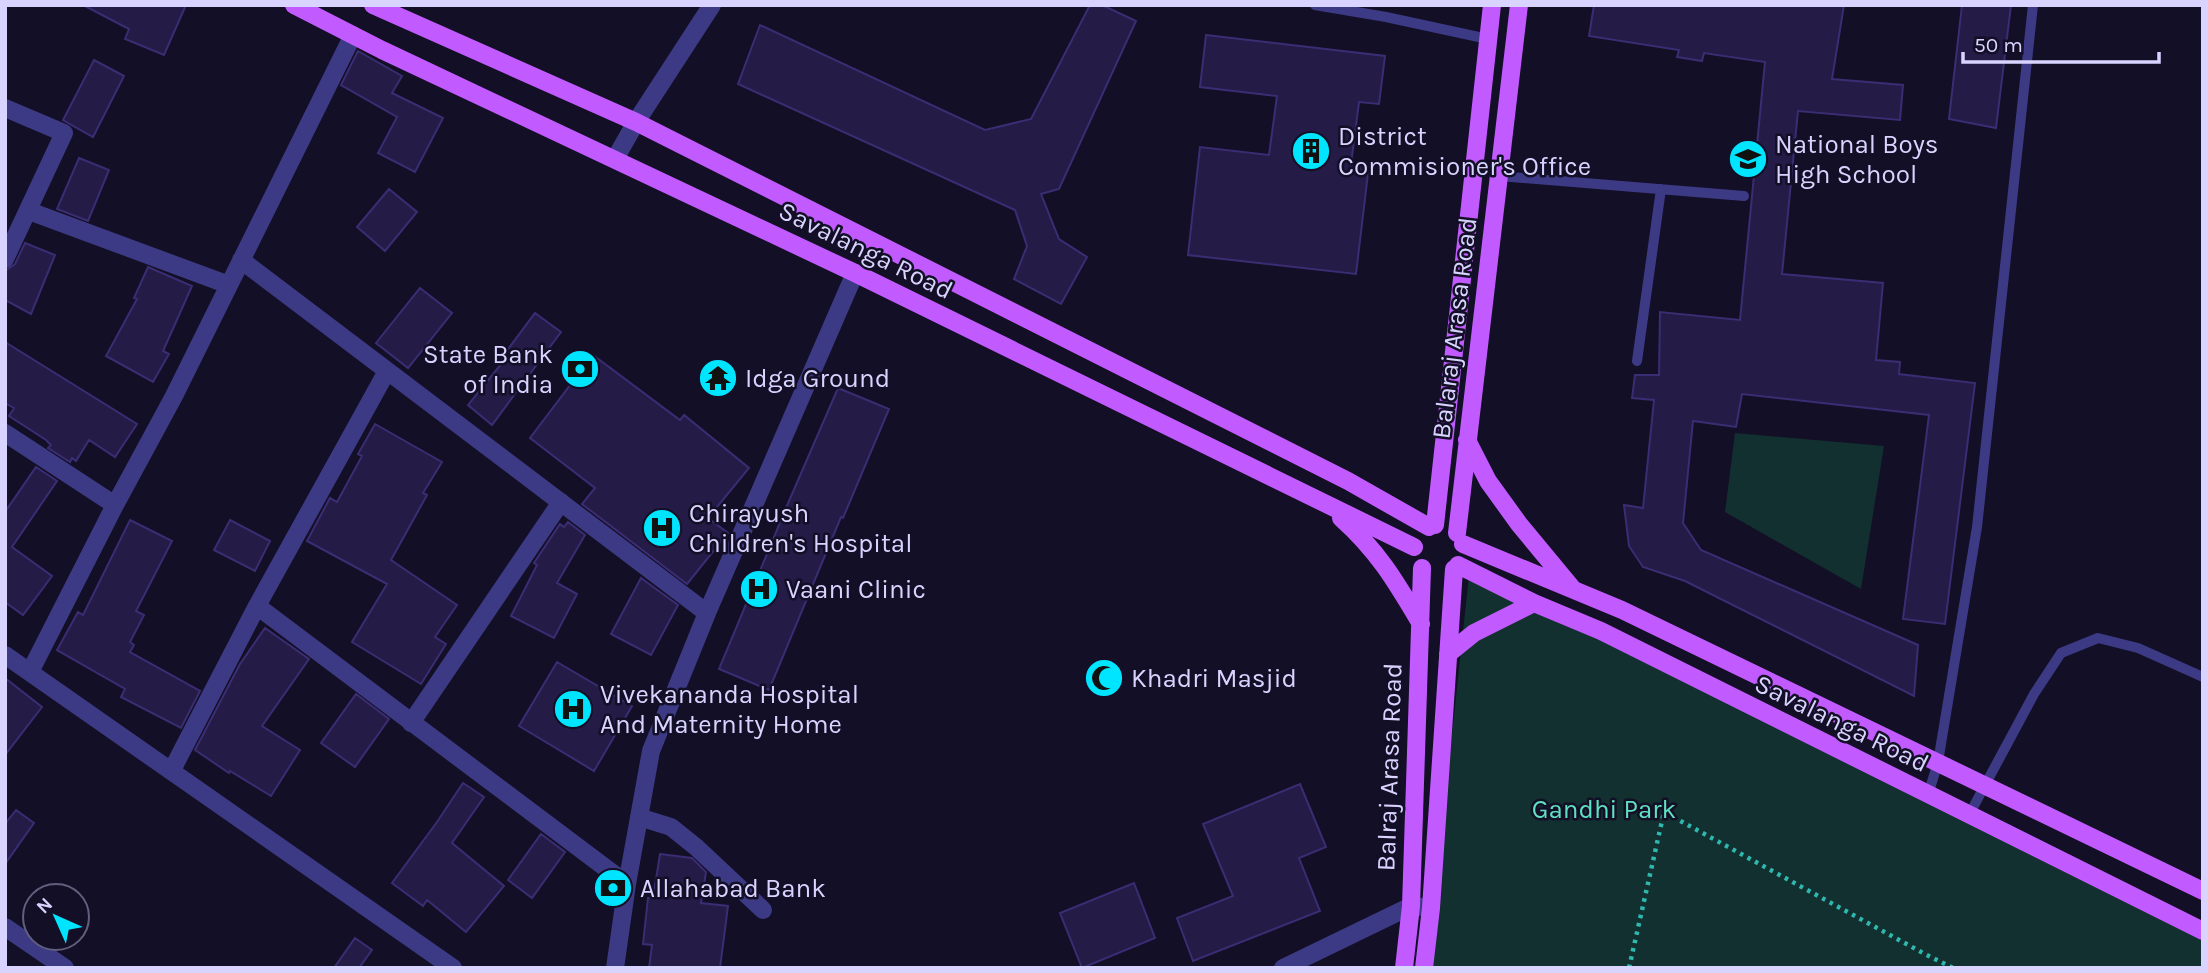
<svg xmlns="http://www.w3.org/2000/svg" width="2208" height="973" font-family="Karla,sans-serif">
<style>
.green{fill:#12302f}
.building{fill:#241b47;stroke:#3b2d73;stroke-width:2}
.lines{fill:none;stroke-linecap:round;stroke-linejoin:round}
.path{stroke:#2fb8b0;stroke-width:4.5;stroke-dasharray:3.5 5;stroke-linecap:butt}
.service{stroke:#3d3a85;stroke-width:10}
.minor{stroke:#3d3a85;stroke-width:18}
.primary{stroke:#c25bff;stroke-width:18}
.labels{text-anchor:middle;stroke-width:5;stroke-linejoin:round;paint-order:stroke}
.poi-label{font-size:26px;fill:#d9d4ff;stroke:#130f26;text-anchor:start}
.street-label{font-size:26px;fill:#d9d4ff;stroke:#130f26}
.park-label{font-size:26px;fill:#5fe0c0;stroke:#130f26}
</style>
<rect width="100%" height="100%" fill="#130f26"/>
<path class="green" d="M1735 433 1884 446 1861 589 1725 512Z
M1470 566 2203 924V968H1427Z"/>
<path class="building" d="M83 5H186L164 55 125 39 129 29Z
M1090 5H1102L1136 21 1059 189 1041 194 1059 239 1087 257 1061 304 1014 279 1027 246 1015 210 738 84 760 25 985 130 1031 119Z
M1594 5H1844L1832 79 1903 85 1900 120 1798 111 1782 274 1883 283 1876 360 1900 362 1899 374 1975 383 1945 624 1903 619 1929 415 1742 394 1736 427 1693 421 1683 523 1701 550 1918 645 1914 696 1685 581 1643 567 1629 546 1624 505 1643 508 1654 400 1632 398 1635 375H1659L1660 312 1740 320 1765 62 1704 53 1702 61 1677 57 1679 50 1589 36Z
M1962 5H2011L1996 128 1949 119Z
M1206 35 1385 56 1379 104 1359 102 1351 164 1369 165 1356 274 1188 255 1200 147 1269 155 1277 96 1200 87Z
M358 51 402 76 392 93 443 118 415 172 378 153 397 117 341 85Z
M94 60 124 76 93 137 63 120Z
M79 158 109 170 88 221 57 209Z
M389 189 417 212 385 251 357 227Z
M25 243 55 255 31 314 5 300V271L15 264Z
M148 267 192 286 163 351 169 354 153 382 106 356 137 299 134 298Z
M420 288 452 313 408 368 376 343Z
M535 313 561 332 492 425 468 405 506 358 503 356Z
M5 342 137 424 115 457 89 440 76 461 72 458 70 462 48 448 51 445 46 440 9 416 14 408 5 403Z
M593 355 680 420 684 415 749 468 708 518 728 533 687 584 582 504 595 488 530 438Z
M838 388 889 409 843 518 841 517 769 690 719 669 789 501Z
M375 424 442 462 423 493 427 495 391 560 457 605 435 637 446 644 421 684 352 642 387 584 307 541 330 498 337 502 362 456 358 454Z
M36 467 57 481 12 547 52 576 23 615 5 602V512Z
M130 520 172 541 136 611 144 615 130 642 134 645 130 652 200 691 181 728 121 697 125 689 57 650 78 612 83 615Z
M230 520 270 541 255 571 214 550Z
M568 522 585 535 557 583 577 594 554 638 511 616 537 565 534 563 560 524 564 527Z
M641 578 678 605 651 655 611 634Z
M265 628 309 659 262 726 300 750 271 796 230 771 229 773 195 750 240 664Z
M557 662 632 706 594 771 519 726Z
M5 678 42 707 5 755Z
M356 694 389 719 355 767 321 743Z
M463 783 484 797 452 843 504 886 466 932 427 900 423 906 392 883 437 822Z
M1300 784 1326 847 1299 858 1320 911 1193 961 1177 918 1233 896 1203 824Z
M16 810 34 823 5 864V824Z
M541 834 565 852 532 898 508 880Z
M660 854 692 858 706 872 701 903 728 906 720 968H649L652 945 643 944 648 898H653Z
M1134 883 1155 938 1082 968 1060 913Z
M355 938 372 950 359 968H334Z"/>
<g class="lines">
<path class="path" d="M1629 968 1664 812 1923 953 1953 968"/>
<path class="service" d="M1315 5 1386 17 1488 39
M1499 176 1744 196
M1637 361 1661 189
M1928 795 1938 762 1977 527 2033 5
M1969 815 2034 694 2061 653 2098 638 2138 648 2203 677"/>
<path class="minor" d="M5 108 64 133 5 259
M615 159 636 122 712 5
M29 211 229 285
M241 260 707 613
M387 371 257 606 627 884
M5 433 115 505 174 396 353 35
M5 655 453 968
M30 672 115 505
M411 723 561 502
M172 770 257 606
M639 817 671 827 696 847 763 910
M5 927 65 968
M615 968 627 884 651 751 707 613 855 273
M1283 968 1411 906 1423 907"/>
<path class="primary" d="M294 5 382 50 855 273 1414 547
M373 5 636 122 1348 481 1429 527
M1467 440 1488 481 1519 524 1572 588
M1341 518C1378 551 1396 582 1421 624
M1435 525 1492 5
M1457 533 1519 5
M1463 544 1622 610 2203 891
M1458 565 1534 603 1601 631 2203 931
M1448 654 1474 633 1534 603
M1404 968 1411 906 1422 568
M1424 968 1431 908 1454 569"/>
</g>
<defs>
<g id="building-disc" transform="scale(2.0125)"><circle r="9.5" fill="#00e5ff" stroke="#130f26"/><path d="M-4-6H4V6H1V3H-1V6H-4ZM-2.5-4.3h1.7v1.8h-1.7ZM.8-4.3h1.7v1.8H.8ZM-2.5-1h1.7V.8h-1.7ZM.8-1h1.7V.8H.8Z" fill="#111"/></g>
<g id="school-disc" transform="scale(2.0125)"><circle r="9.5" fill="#00e5ff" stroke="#130f26"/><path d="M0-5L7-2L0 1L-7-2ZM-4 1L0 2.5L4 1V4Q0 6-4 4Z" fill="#111"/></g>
<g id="bank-disc" transform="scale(2.0125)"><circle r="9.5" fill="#00e5ff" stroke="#130f26"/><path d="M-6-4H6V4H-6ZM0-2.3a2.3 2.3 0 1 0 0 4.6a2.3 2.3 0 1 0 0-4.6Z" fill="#111"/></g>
<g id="temple-disc" transform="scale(2.0125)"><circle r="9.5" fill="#00e5ff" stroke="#130f26"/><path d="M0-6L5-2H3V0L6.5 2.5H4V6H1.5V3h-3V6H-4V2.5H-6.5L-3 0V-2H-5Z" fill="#111"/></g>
<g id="hospital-disc" transform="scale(2.0125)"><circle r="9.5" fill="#00e5ff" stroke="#130f26"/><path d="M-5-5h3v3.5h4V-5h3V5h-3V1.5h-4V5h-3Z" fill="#111"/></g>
<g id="mosque-disc" transform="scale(2.0125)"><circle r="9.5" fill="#00e5ff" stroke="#130f26"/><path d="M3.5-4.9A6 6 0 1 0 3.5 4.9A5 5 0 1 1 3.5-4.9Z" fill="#111"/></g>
</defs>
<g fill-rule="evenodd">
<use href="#building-disc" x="1311" y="151"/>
<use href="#school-disc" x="1748" y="159"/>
<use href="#bank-disc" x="580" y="369"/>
<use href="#temple-disc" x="718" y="378"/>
<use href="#hospital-disc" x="662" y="528"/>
<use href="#hospital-disc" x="759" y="589"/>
<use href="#mosque-disc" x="1104" y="678"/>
<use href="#hospital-disc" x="573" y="709"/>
<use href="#bank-disc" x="613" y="888"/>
</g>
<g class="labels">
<g class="poi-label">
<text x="1338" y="145">District<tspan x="1338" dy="30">Commisioner's Office</tspan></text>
<text x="1775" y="153">National Boys<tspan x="1775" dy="30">High School</tspan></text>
<text x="553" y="363" text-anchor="end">State Bank<tspan x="553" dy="30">of India</tspan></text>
<text x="745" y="387">Idga Ground</text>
<text x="689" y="522">Chirayush<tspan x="689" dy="30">Children's Hospital</tspan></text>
<text x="786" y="598">Vaani Clinic</text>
<text x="1131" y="687">Khadri Masjid</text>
<text x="600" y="703">Vivekananda Hospital<tspan x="600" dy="30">And Maternity Home</tspan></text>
<text x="640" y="897">Allahabad Bank</text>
</g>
<g class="street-label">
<text transform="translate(866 250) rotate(26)" y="9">Savalanga Road</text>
<text transform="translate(1454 328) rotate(-83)" y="9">Balaraj Arasa Road</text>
<text transform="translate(1842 723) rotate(26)" y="9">Savalanga Road</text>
<text transform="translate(1389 767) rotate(-88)" y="9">Balraj Arasa Road</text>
</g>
<g class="park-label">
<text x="1604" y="818">Gandhi Park</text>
</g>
</g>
<rect width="2208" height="973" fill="none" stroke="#d9d4ff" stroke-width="14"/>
<g transform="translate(56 917) rotate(315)"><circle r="33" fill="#130f26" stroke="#625e7d" stroke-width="2"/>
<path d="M0-5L12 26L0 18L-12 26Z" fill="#00e5ff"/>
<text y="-10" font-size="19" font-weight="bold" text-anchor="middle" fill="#d9d4ff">N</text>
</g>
<path d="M1963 52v10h196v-10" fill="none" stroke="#d9d4ff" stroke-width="3.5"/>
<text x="1974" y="52" font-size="21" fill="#d9d4ff" stroke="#130f26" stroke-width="5" paint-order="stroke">50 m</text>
</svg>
